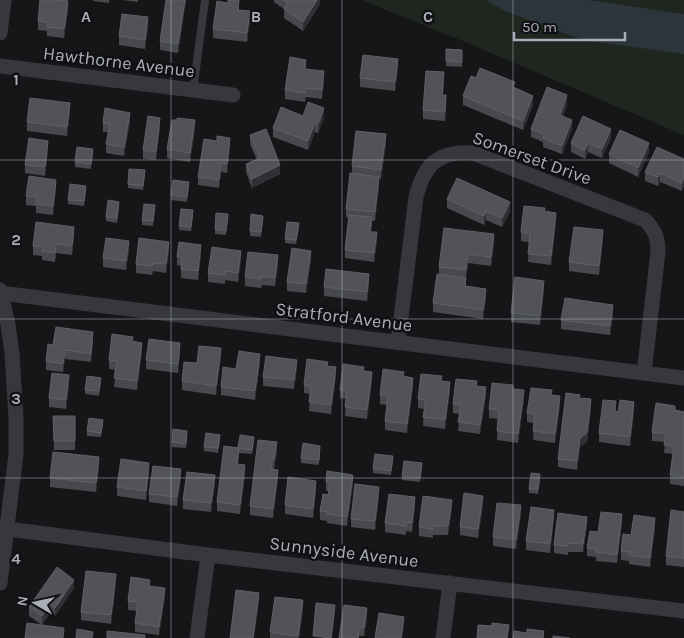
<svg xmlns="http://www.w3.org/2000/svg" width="684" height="638" font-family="Karla,sans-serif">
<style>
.green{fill:#1e261f}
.water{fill:#2c353c}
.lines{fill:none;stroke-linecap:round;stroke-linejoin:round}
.lane{stroke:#37383d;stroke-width:8}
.street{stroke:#37383d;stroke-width:15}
.wall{fill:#47494d}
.shaded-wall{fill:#2f3033}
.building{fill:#525359;stroke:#5f6168}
.grid{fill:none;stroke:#a8adb8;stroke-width:1;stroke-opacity:0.55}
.labels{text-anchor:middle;stroke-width:5;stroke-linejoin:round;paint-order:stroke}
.street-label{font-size:18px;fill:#a8adb8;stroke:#111113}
.grid-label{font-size:16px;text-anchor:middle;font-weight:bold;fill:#a8adb8;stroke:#111113;stroke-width:5;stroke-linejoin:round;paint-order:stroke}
</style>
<rect width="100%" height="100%" fill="#161618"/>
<path class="green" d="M361 0H684V135L465 42Z"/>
<path class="water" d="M486 0H589L684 14V54L583 40 507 12Z"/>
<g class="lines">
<path class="lane" d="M193 91 205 0"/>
<path class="street" d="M0 33 4 0
M0 66 233 95
M0 290 8 324 12 354 16 418V454L0 583
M0 293 684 378
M398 342 416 197C424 165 438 150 473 153L645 220C655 230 658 238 658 252L644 373
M0 528 208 555 684 611
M197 638 208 555
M443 638 450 583"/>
</g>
<path class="wall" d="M93 0H109V3L93 1Z
M122 0H138V2Z
M166 0H186L178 53 160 50V41Z
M274 0H320V4L303 31 284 18V9L274 2Z
M239 6V10L250 20 247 42 213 38V29Z
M68 10 64 38 47 36V31L38 30V21Z
M148 26 145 49 119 45V36Z
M446 49 462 50V67L446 66Z
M398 67 395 91 360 87V78Z
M306 69 324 80 322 99 306 97 305 102 285 99V90Z
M476 78 515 88 533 105 523 130 463 105V96Z
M444 81 443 95 446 104 445 121 423 119V110Z
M567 104 563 116 572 129 562 154 543 147V142L531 137V129Z
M70 111 67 136 27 131V122Z
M303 116 324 117 318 133 315 132 308 150 273 137V128Z
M130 122 124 156 106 153V144L108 132H103V123Z
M160 127 156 160 143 159V150Z
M195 129 190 162 167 158V149Z
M250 135 280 174 252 188 246 172V164L257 160 250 144Z
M611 138 602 158 588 152 585 159 571 152V143Z
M386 143 381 179 379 178V186L375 221H372L371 232 377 241 374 262 345 258V250L349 218 346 217V209L352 173V166Z
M230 147 227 173 221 172 219 188 198 185V177Z
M48 150 45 176 25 173V165Z
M649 152 638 177 609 163V154Z
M93 153 91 169 75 167V162Z
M684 159 682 191 660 182 658 186 645 181V172Z
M145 175 143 190 128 188V184Z
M189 186 187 202 171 200V195Z
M56 189 53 215 36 213V206L26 205V196Z
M86 190 84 206 68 204V200Z
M447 199 510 211 502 227 486 220 484 225 447 208Z
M119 206 117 223 106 221V217Z
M155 209 153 226 142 225V220Z
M193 215 191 231 179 230V226Z
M228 219 226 235 215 234V229Z
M263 220 261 237 250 236V231Z
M556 222 551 265 528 262 529 242 521 241V232Z
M299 228 296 244 285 243V239Z
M74 236 72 255 56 253 55 262 42 260V256L33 255V246Z
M603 239 599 275 569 271V262Z
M494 243 491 266 468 263 466 278V286L486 298 483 319 433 312V303L439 274V267Z
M129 250 126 270 103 267V258Z
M169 251 166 273 153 271 152 275 136 273V264Z
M201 254 198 280 181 278V266L177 265V257Z
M241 260 238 282 225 280V284L208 282V273Z
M311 260 306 293 287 291V282Z
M278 264 275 286 262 285 261 288 245 286V277Z
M369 283 367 301 324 296V287Z
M544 290 540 325 511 322V313Z
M613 314 610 335 561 329V320Z
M93 341 91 362 65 359 63 372 46 370V361L53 345Z
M133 341 142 351 137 390 114 387 116 370 109 369V360Z
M180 352 178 373 146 369V360Z
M221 357 216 395 182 390V381L197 363Z
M260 362 255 400 221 395V387L236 369Z
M328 366 336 376 331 414 309 411 310 394 304 393V385Z
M297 369 294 389 263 386V377Z
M364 371 372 381 367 419 345 416 346 399 340 398V390Z
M404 376 413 386 407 433 385 430V421L387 405 380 404V395Z
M442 381 450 391 445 429 423 426 424 409 418 408V399Z
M101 382 99 396 85 394V390Z
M69 384 66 409 49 407V398Z
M477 386 486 396 480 434 458 431 460 414 453 413V404Z
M513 389 524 399 518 443 497 440 498 419 489 418V409Z
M552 395 560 405 555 443 533 440 534 423 527 422V413Z
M580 398 591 408 587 442 580 447 577 470 558 467V459Z
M675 410 684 412V486L670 484V475L673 454 664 453 665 442 652 441V432Z
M634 411 630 446 599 442V433L616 412Z
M53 416H75V450H54Z
M103 424 101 437 87 436V431Z
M187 435 186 448 172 447V442Z
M220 440 218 453 204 451V447Z
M254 441 252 454 239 453 238 464 245 474 240 514 217 511V502L238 448Z
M320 450 319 465 301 463V458Z
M277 451 274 469H272L278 479 273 518 250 515V506Z
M393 460 391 475 373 473V468Z
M99 466 96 492 50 487V478Z
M422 468 420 482 402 480V476Z
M149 472 146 500 117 496V487Z
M181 478 177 506 149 502V494Z
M540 479 538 494 529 493V489Z
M326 482 353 484 347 526 327 523V521L320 520V511L328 495 329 491H326Z
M215 484 211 512 183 509V500Z
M316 490 313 518 285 514V505Z
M379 496 375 530 351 527V519Z
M483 505 478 538 460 535V527Z
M415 506 412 532 406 531V535L385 532V523Z
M452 508 448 535H433V538L419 536V527Z
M684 512V567L666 565V556Z
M521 514 516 549 493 546V537Z
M554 518 550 553 526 550V541Z
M622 523 617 563 596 561V557L587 556V548L598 532Z
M587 526 583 552H568V555L554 553V545Z
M655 527 650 567 629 564V561L621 560V551L631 535Z
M116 583 111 624 81 620V612Z
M150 586 165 597 159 635 135 632V623L137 611 128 610V601Z
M74 588 55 616 50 613 42 625 29 616V607Z
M303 609 299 638H270V632Z
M367 617 364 636H359V638H339Z"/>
<path class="shaded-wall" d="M185 0H186L178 53V44Z
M317 0H320V4L303 31V22Z
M68 1V10L64 38V29Z
M250 11V20L247 42V33Z
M148 17V26L145 49V40Z
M398 59V67L395 91V82Z
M324 71V80L322 99V90Z
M567 95V104L560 124V115Z
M533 96V105L523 130V121Z
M70 103V111L67 136V127Z
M324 108V117L318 133V124Z
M130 113V122L124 156V147Z
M160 118V127L156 160V152Z
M195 120V129L190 162V153Z
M572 120V129L562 154V146Z
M315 123V132L308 150V141Z
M611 129V138L602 158V149Z
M386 134V143L381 179V170Z
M230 138V147L227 173V164Z
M48 141V150L45 176V167Z
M588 143V152L585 159V150Z
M649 143V152L638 177V168Z
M221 163V172L219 188V180Z
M280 165V174L252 188V179Z
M660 173V182L658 186V177Z
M379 177V186L375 221V212Z
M684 177V186L682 191V183Z
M56 180V189L53 215V206Z
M510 202V211L502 227V218Z
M486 211V220L484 225V216Z
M556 213V222L551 265V256Z
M74 227V236L72 255V246Z
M603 230V239L599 275V266Z
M377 232V241L374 262V253Z
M494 234V243L491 266V257Z
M129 241V250L126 270V261Z
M169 242V251L166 273V264Z
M201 245V254L198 280V271Z
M241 251V260L238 282V273Z
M311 251V260L306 293V284Z
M468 254V263L466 278V270Z
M278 255V264L275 286V278Z
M369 274V283L367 301V292Z
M544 281V290L540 325V316Z
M486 289V298L483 319V310Z
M613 305V314L610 335V326Z
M93 332V341L91 362V354Z
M142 343V351L137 390V381Z
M180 343V352L178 373V364Z
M221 348V357L216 395V386Z
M65 350V359L63 372V364Z
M260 354V362L255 400V391Z
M297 360V369L294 389V380Z
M336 367V376L331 414V405Z
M372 372V381L367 419V410Z
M69 375V384L66 409V400Z
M413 378V386L407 433V424Z
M450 382V391L445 429V420Z
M486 387V396L480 434V425Z
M524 390V399L518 443V434Z
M560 396V405L555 443V434Z
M591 399V408L587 442 580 447 577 470V461L580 438Z
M634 402V411L630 446V437Z
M277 442V451L274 469V460Z
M99 457V466L96 492V483Z
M149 463V472L146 500V491Z
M245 465V474L240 514V505Z
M181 469V478L177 506V497Z
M278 470V479L273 518V509Z
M215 475V484L211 512V503Z
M353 475V484L347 526V517Z
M316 481V490L313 518V509Z
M379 487V496L375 530V521Z
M483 496V505L478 538V529Z
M415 497V506L412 532V523Z
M452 500V508L448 535V526Z
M521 505V514L516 549V540Z
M554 510V518L550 553V544Z
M622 514V523L617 563V555Z
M587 517V526L583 552V544Z
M655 518V527L650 567V558Z
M116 574V583L111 624V615Z
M74 580V588L55 616V608Z
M165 588V597L159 635V627Z
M259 593V602L254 638H253Z
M303 600V609L299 638H298Z
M50 604V613L42 625V616Z
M335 605V613L332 638H331Z
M367 608V617L364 636V628Z
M404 617V626L402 638H401Z"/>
<path class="building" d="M40 0H59L68 1 64 29 47 27 48 22 38 21Z
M166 0H185L178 44 160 41Z
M228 0H239L238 10 250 11 247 33 213 29 217 1 228 3Z
M284 0H317L303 22 284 9 288 3Z
M122 14 148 17 145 40 119 36Z
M446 49 462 50V62L446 61Z
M363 55 398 59 395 82 360 78Z
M290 57 306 60 305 69 324 71 322 90 306 88 305 93 285 90Z
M480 68 515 82 513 87 533 96 523 121 463 96 471 76 476 78Z
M426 71 444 72 442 95H446L445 112 423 110Z
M547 87 567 95 560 115 572 120 562 146 543 138 544 134 531 129Z
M30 98 70 103 67 127 27 122Z
M308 102 324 108 318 124 315 123 308 141 273 128 281 107 303 116Z
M105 108 130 113 124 147 106 144 110 124 103 123Z
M148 116 160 118 156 152 143 150Z
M583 116 611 129 602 149 588 143 585 150 571 143Z
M177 118 195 120 190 153 167 149 172 120H177Z
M266 129 280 165 252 179 246 164 260 158 250 135Z
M620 130 649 143 638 168 609 154Z
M356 131 386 134 381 170 352 166Z
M217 136 230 138 227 164 221 163 219 180 198 177 204 139 217 141Z
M29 138 48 141 45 167 25 165Z
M77 147 93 149 91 164 75 162Z
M657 147 684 159V177L682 183 660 173 658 177 645 172Z
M129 169 145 170 143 186 128 184Z
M350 173 379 177 375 212 346 209Z
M29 176 56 180 53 206 36 204 37 197 26 196Z
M457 178 510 202 502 218 486 211 484 216 447 199Z
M173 180 189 182 187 197 171 195Z
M70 184 86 186 84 201 68 200Z
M108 200 119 202 117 218 106 217Z
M144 204 155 205 153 221 142 220Z
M524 206 545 208 544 211 556 213 551 256 528 254 530 234 521 232Z
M181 209 193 210 191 227 179 226Z
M216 213 228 214 226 231 215 229Z
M251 214 263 216 261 232 250 231Z
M349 215 372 217 370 232H377L374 253 345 250Z
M36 222 74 227 72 246 56 244 55 253 42 251 43 247 33 246Z
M287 222 299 223 296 240 285 239Z
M574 227 603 230 599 266 569 262Z
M444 228 494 234 491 257 468 254 466 270 439 267Z
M106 238 129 241 126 261 103 258Z
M139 238 169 242 166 264 153 263 152 266 136 264Z
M179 242 201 245 198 271 181 269 182 257H177Z
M212 247 241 251 238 273 225 271V275L208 273Z
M292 248 311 251 306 284 287 282Z
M248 252 278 255 275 278 262 276 261 279 245 277Z
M326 269 369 274 367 292 324 287Z
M437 274 466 278 465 286 486 289 483 310 433 303Z
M515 277 544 281 540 316 511 313Z
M565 298 613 305 610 326 561 320Z
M56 327 93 332 91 354 65 350 63 364 46 361 48 344 53 345Z
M112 334 133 337 132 341 142 343 137 381 114 378 117 361 109 360Z
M149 339 180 343 178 364 146 360Z
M199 346 221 348 216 386 182 381 184 362 197 363Z
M239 351 260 354 255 391 221 387 223 367 236 369Z
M266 356 297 360 294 380 263 377Z
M307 359 328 362 327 366 336 367 331 405 309 402 311 386 304 385Z
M343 364 364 367 363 371 372 372 367 410 345 407 347 391 340 390Z
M383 369 404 372 403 376 413 378 407 424 385 421 388 396 380 395Z
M52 373 69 375 66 400 49 398Z
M421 374 442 376 441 381 450 382 445 420 423 417 426 400 418 399Z
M87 376 101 378 99 391 85 390Z
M456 379 477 381 476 386 486 387 480 425 458 422 461 405 453 404Z
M492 383 513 385V389L524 390 518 434 497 431 499 410 489 409Z
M531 388 552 390 551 395 560 396 555 434 533 431 535 414 527 413Z
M566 393 580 395 579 398 591 399 587 433 580 438 577 461 558 459Z
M603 400 616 401 615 411 618 412 620 400 634 402 630 437 599 433Z
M656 403 675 406V410L684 412V477L670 475 674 446 664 445 666 434 652 432Z
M53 416H75V441H54Z
M89 418 103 420 101 433 87 431Z
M173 429 187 431 186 444 172 442Z
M206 433 220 435 218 448 204 447Z
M240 435 254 437 252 450 238 448Z
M258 440 277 442 274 460H272L271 469 278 470 273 509 250 506Z
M303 443 320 446 319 460 301 458Z
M224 446 239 448 237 464 245 465 240 505 217 502Z
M53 452 99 457 96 483 50 478Z
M375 454 393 456 391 471 373 468Z
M121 459 149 463 146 491 117 487Z
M404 461 422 463 420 478 402 476Z
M153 466 181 469 177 497 149 494Z
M327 471 353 475 347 517 327 514 328 512 320 511 323 494 328 495 330 483 326 482Z
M187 472 215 475 211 503 183 500Z
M531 473 540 474 538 489H529Z
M288 477 316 481 313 509 285 505Z
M355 484 379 487 375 521 351 519Z
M464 493 483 496 478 529 460 527Z
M389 494 415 497 412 523 406 522V526L385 523Z
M423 496 452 500 448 526H433V529L419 527Z
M497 503 521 505 516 540 493 537Z
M531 507 554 510 550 544 526 541Z
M671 510 684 512V558L666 556Z
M601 512 622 514 617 555 596 552V549L587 548 590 531 598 532Z
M558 513 587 517 583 544 568 543V546L554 545Z
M634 515 655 518 650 558 629 555 630 552 621 551 623 534 631 535Z
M57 567 74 580 55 608 50 604 42 616 29 607Z
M86 571 116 574 111 615 81 612Z
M131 577 150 580 149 586 165 588 159 627 135 623 138 602 128 601Z
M236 590 259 593 253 638H230Z
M275 597 303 600 298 636 270 632Z
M316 603 335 605 331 638 313 636Z
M344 605 367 608 364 628 359 627 358 638H339Z
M379 613 404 617 401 638H375Z
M27 623 64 628 63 638H25Z
M492 623 509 625 507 638H477L478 625 492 626Z
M77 629 93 632 92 638H76Z
M527 629 544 631 543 638H513L514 631 527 633Z
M107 631 145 635V638H107Z
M553 636 570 638H553Z"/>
<path class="grid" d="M171 0V638M342 0V638M513 0V638M0 160H684M0 319H684M0 478H684"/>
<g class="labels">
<g class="street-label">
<text transform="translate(119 62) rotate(7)" y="6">Hawthorne Avenue</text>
<text transform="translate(532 158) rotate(20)" y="6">Somerset Drive</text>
<text transform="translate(344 317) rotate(7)" y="6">Stratford Avenue</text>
<text transform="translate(344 552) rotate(7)" y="6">Sunnyside Avenue</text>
</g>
</g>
<g class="grid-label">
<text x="86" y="22">A</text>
<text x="256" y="22">B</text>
<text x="428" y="22">C</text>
<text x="16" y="85">1</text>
<text x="16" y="245">2</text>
<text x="16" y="404">3</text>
<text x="16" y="564">4</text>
</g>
<g transform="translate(35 603) rotate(279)" stroke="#111113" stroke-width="4" paint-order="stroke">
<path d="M0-4L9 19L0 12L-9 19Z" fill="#a8adb8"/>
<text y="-8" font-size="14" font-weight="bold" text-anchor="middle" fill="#a8adb8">N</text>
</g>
<path d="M514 32v8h111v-8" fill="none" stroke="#a8adb8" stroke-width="2.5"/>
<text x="522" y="32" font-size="15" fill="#a8adb8" stroke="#111113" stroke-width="4" paint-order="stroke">50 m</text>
</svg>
